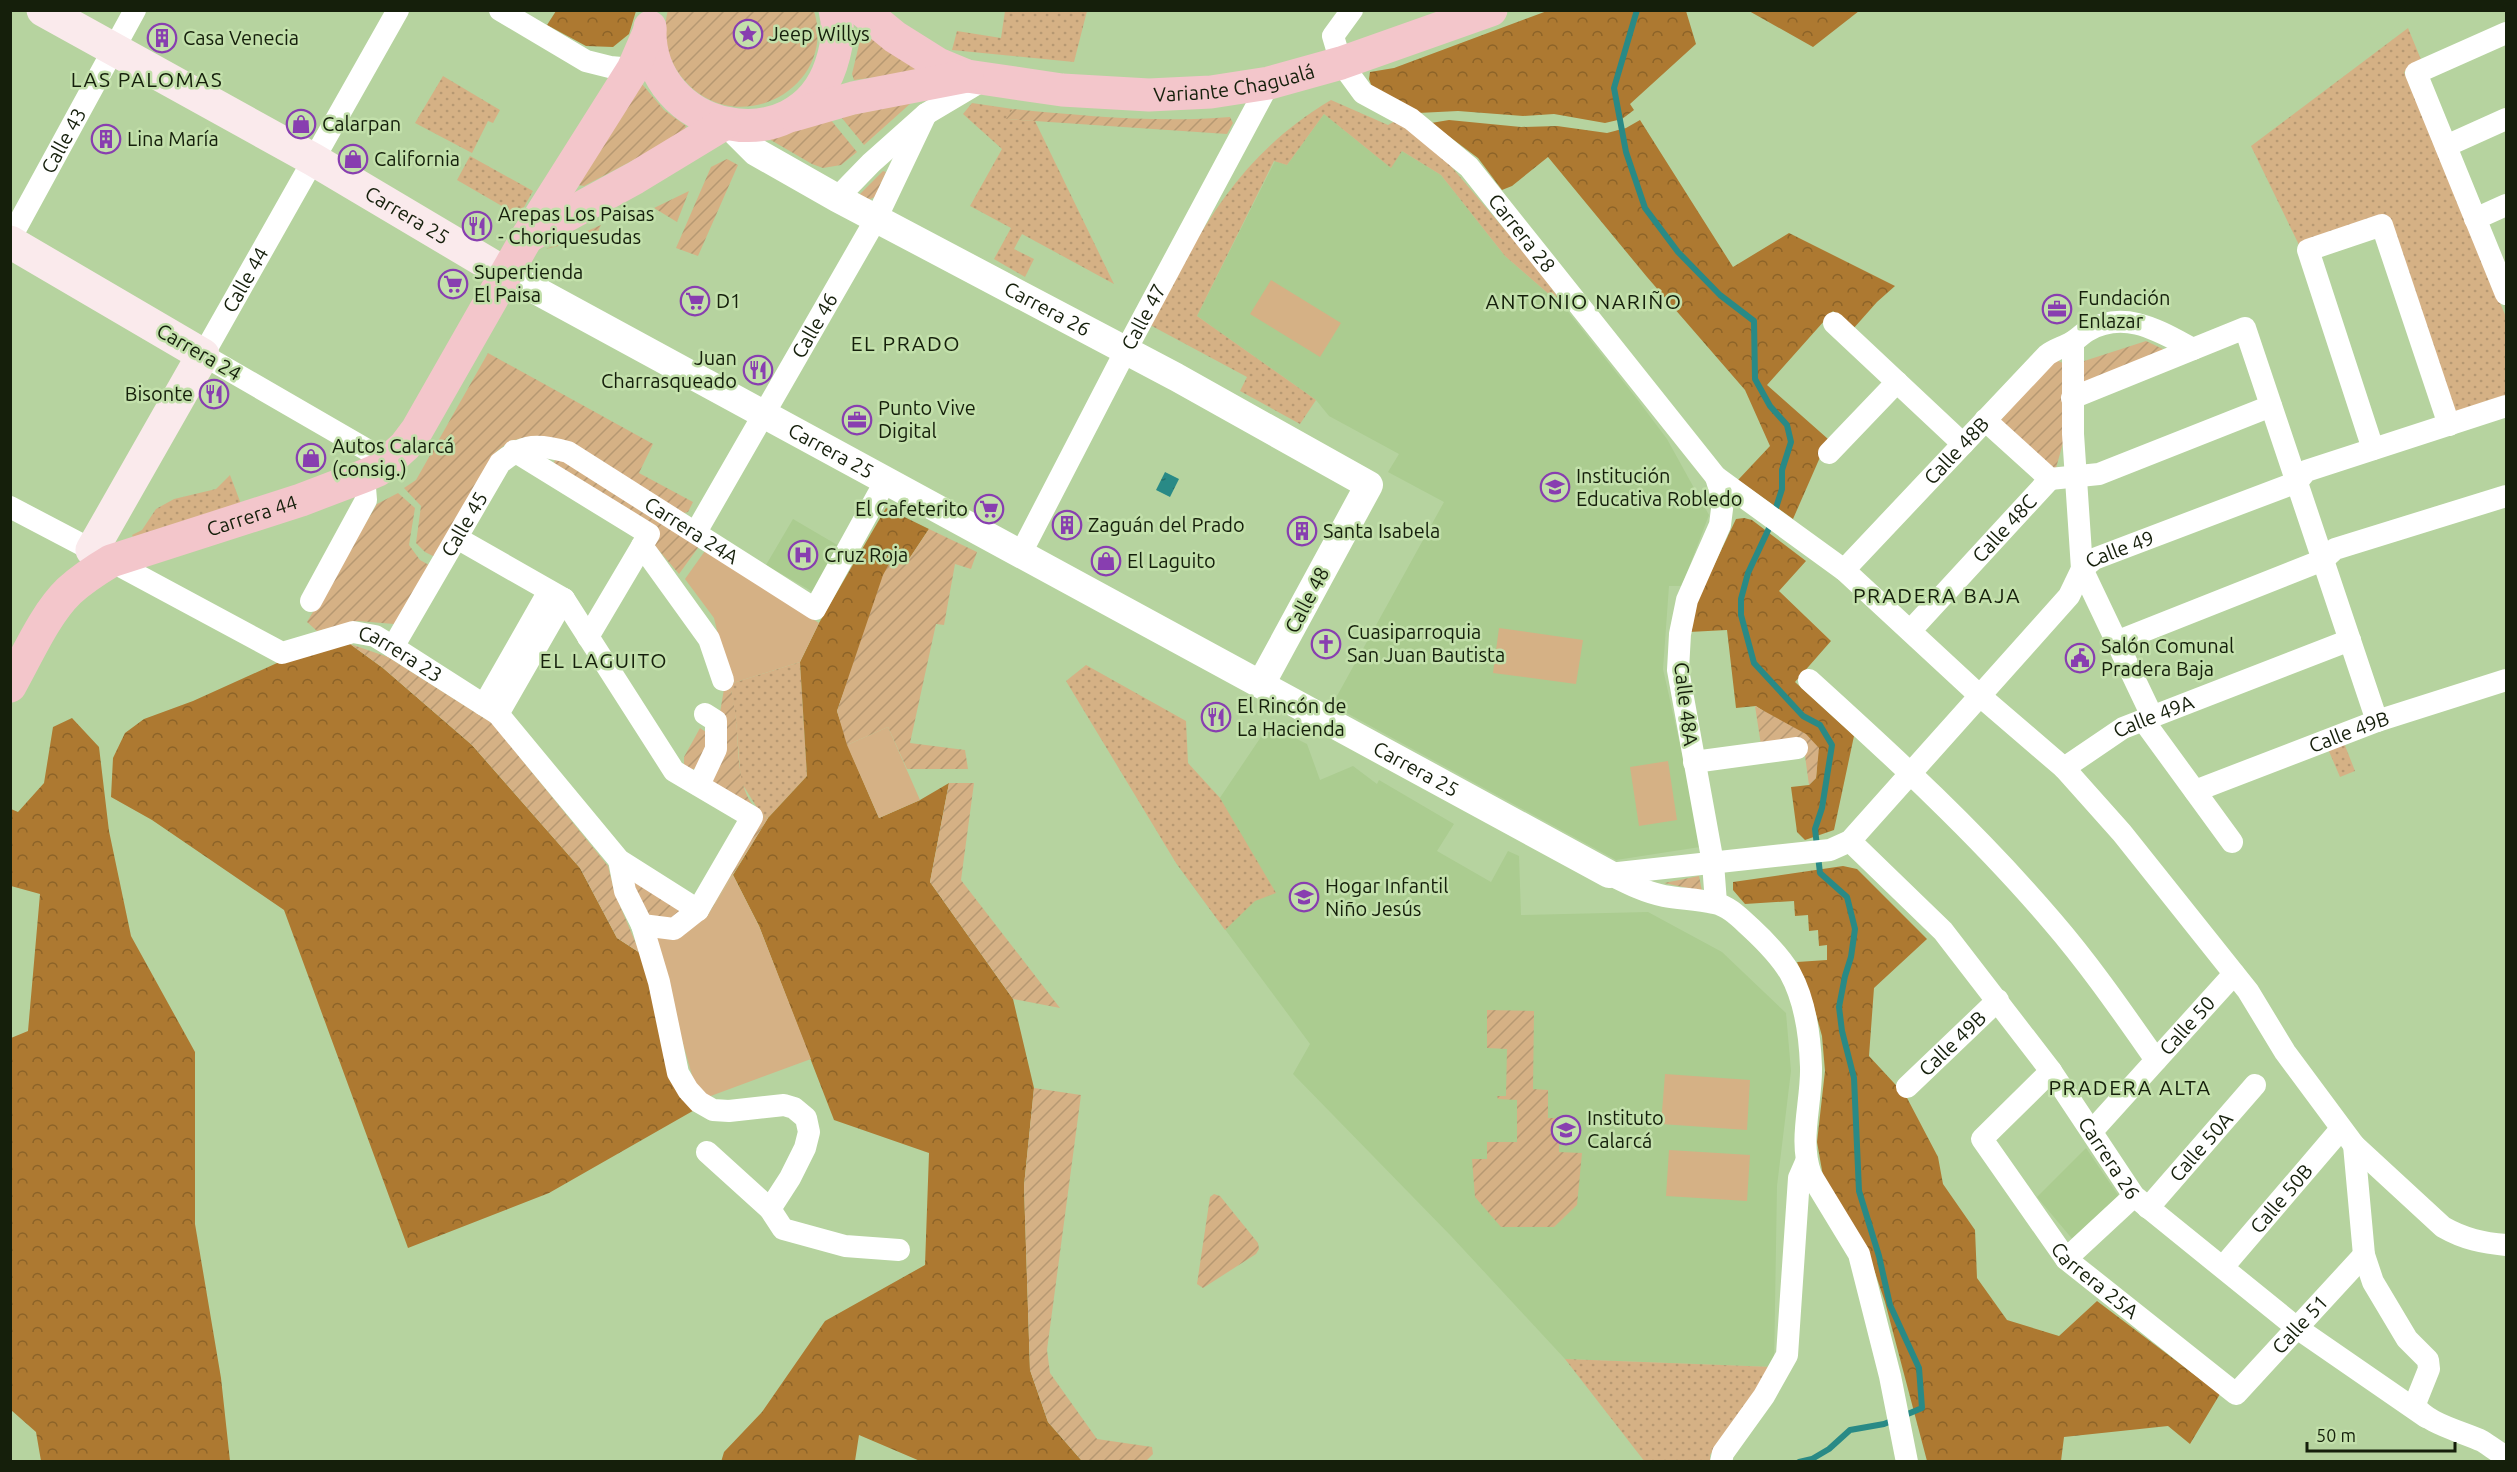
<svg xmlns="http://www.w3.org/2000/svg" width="2517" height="1472" font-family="Ubuntu,sans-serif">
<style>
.built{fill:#abcc90}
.grass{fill:url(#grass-dots)}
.forest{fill:url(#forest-crowns)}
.park{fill:#d5b185}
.garden{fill:url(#garden-furrows)}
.water{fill:url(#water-ripples)}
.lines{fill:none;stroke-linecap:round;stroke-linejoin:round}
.stream{stroke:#298a86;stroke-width:6}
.minor{stroke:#fff;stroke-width:22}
.tertiary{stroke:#fff;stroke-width:28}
.secondary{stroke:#faeaec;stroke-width:33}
.trunk{stroke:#f3c6cb;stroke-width:33}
.labels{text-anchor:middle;stroke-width:5;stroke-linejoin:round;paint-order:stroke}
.poi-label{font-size:20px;fill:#151f0b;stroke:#c3e0ab;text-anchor:start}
.street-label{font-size:20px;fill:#151f0b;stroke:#c3e0ab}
.neighbourhood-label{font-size:21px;letter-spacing:1.5px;fill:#151f0b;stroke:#c3e0ab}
</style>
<defs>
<pattern id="grass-dots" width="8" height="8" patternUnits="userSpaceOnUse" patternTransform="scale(1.5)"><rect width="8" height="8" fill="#d5b185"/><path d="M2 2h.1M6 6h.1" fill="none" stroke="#b69872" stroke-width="1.8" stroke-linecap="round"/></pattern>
<pattern id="forest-crowns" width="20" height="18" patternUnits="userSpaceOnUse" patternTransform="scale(1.5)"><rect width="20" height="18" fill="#ad7931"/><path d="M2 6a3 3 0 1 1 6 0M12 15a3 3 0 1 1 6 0" fill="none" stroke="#8c6328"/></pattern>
<pattern id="garden-furrows" width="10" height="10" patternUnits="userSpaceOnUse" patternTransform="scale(1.5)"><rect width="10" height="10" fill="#d5b185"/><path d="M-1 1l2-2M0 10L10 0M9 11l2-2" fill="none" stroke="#b69872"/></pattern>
<pattern id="water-ripples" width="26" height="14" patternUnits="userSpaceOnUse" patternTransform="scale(1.5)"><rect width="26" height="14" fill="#298a86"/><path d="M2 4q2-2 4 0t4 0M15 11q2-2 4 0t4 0" fill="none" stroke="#22706c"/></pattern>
</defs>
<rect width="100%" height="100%" fill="#b6d39f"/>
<path class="built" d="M1324 114 1390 167 1402 151 1441 175 1505 256 1566 309 1637 399 1667 439 1709 515 1682 586H1669L1663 669 1701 838 1700 847 1616 860 1332 705 1444 502 1388 472 1399 454 1329 416 1316 400 1197 316 1275 161 1287 165Z
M793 519 839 546 813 592 766 565Z
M1269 725 1307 744 1320 780 1353 766 1377 784 1379 780 1454 824 1437 851 1491 882 1508 851 1519 856 1521 915 1648 912 1722 952 1786 1013 1791 1071 1777 1186 1774 1367 1565 1359 1451 1236 1293 1074 1310 1044 1176 863Z
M2086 1148 2120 1198 2074 1241 2037 1197Z"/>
<path class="grass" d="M1005 11H1087L1074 62 952 50 957 31 1001 38Z
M2408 28 2422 62 2404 72 2506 317V397L2453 413 2388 216 2300 247 2251 146Z
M443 76 500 110 493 123 488 121 472 153 415 123Z
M1331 100 1388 125 1395 121 1438 151 1506 231 1519 241 1566 309 1505 256 1441 175 1402 151 1391 168 1324 114 1287 165 1274 161 1197 316 1316 400 1300 424 1240 391 1247 377 1150 325C1200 231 1237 156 1331 100Z
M972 103 1013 109 1007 119 1035 121 1114 284 1022 234 1014 249 1034 259 1025 277 994 259 1011 228 970 206 1002 149 963 114Z
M470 156 533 191 519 216 457 180Z
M230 475 241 504 133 537 132 535 142 530 156 509 174 499 216 489Z
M800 662 807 776 768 818 761 814 741 782 736 720 730 684Z
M1086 665 1186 721 1188 763 1220 798 1276 893 1255 901 1225 930 1176 863 1066 681Z
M2344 743 2355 771 2340 777 2328 749Z
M1565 1359 1774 1367 1710 1455V1461L1645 1462Z"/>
<path class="forest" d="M556 11H636L629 34 613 47 586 46 547 25Z
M1547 11H1686L1696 44 1630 104 1634 110 1622 119 1605 123 1554 114 1523 116 1458 111 1418 113 1372 87 1369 79 1370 72 1394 68Z
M1749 11H1859L1813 47Z
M1449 120 1521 127 1557 126 1607 133 1626 128 1640 120 1733 267 1789 233 1895 286 1877 302 1853 329 1833 311 1767 385 1828 439 1793 519 1738 480 1770 446 1745 390 1647 277 1548 157 1512 186 1502 190 1478 158 1431 123Z
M886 508 929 529 909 559 890 564 837 711 851 753 879 818 920 800 949 783 930 882 1013 999 1034 1088 1024 1186 1030 1370 1048 1422 1082 1461H920L859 1435 855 1461 721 1462 724 1452 762 1412 825 1321 925 1265 929 1153 834 1120 759 926 733 875 768 818 807 776 800 662 819 623Z
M1744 518 1752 520 1806 561 1779 591 1831 641 1795 682 1854 736 1834 830 1805 840 1797 832 1791 787 1809 785 1816 778 1818 748 1756 706 1736 708 1727 630 1689 632 1697 601 1736 519Z
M350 644 383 668 472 745 580 868 617 938 640 953 698 1108 549 1193 408 1248 284 910 152 820 111 797 113 758 125 733 144 719 193 701 288 658Z
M72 718 99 747 109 831 131 936 195 1052V1224L221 1378 230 1461H41L36 1432 11 1410V1038L28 1031 40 894 11 886V809L18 812 44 783 53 727Z
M1843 866 1857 869 1927 939 1874 988 1869 1056 1906 1096 1938 1157 1943 1184 1975 1230 1977 1278 2007 1320 2059 1336 2097 1301 2220 1394 2190 1444 2168 1426 2064 1437 2061 1461H1927L1885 1302 1866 1246 1823 1176 1817 1142 1825 1071 1822 1036 1812 1000 1797 962 1827 960V945L1819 946 1818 930 1809 931 1808 915 1795 916 1794 901 1745 904 1733 890V882Z"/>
<path class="park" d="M1271 280 1341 323 1320 357 1250 314Z
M707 548 749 579 819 623 800 662 730 684 714 618 685 579Z
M1499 628 1583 640 1576 684 1493 673Z
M888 727 920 800 879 818 847 745Z
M1668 761 1677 820 1639 826 1630 767Z
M733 875 759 926 811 1059 708 1097 696 1089 652 936 706 918Z
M1665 1074 1750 1080 1747 1130 1661 1124Z
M1669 1150 1750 1155 1747 1201 1666 1196Z"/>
<path class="garden" d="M668 10 814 11C839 91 729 146 678 72 666 55 662 31 668 10Z
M862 32 915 68 914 72 854 80 852 74Z
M642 84 664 110 686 126 683 134 584 186 578 185Z
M911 103 864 145 841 117Z
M1013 109C1085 116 1158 123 1230 117L1233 123 1227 134 1006 119Z
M830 119 857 152 841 165 823 168 812 164 769 139Z
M727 159 738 165 698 256 676 248 711 167Z
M883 171 886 172 875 197 868 200 859 195Z
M689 191 677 222 654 208Z
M601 225 595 237 546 249Z
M2146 341 2167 351 2081 386 2078 363Z
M488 353 653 444 639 473 693 502 688 512 684 513 527 437 510 441 496 452 435 557 425 552 416 543 421 506 404 488 416 480Z
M2053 359 2063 363 2065 436 2056 468 2046 467 2000 421Z
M563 458 700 545 679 574 650 540 554 463 555 460Z
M398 493 415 508 409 545 420 560 429 565 394 624 358 621 317 631 307 622 377 504Z
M929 529 977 552 971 569 955 564 944 625 936 624 910 743 965 750 968 769H907L888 727 847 745 837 711 883 575 889 564 909 559Z
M350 644 388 657 492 723 608 866 615 894 640 953 617 938 580 868 472 745 383 668Z
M730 684C732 696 735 708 736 720 740 752 734 800 768 818L706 918 759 819 708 783 724 689Z
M1755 706 1806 734 1819 748 1816 778 1809 785 1803 741 1761 745Z
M700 728 709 734 707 750 697 768 690 770 684 765V757Z
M949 783H974L961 880 1060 1008 1013 999 930 882Z
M630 875 685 910 672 922 647 918Z
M1699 876 1702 891 1664 883Z
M1487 1010 1534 1011 1533 1089 1548 1090V1118H1559V1152L1582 1153 1577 1205 1554 1227H1501L1475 1197 1472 1159H1487V1142H1517V1100L1498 1099 1497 1096H1506L1507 1049 1487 1048Z
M1034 1088 1081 1095 1047 1350 1050 1373 1097 1439 1152 1447 1153 1454 1146 1461H1082L1048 1422 1030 1370 1024 1186Z
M1214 1194 1220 1196 1258 1243 1259 1249 1256 1254 1203 1288 1197 1284 1210 1197Z"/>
<path class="water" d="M1165 472 1179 479 1170 497 1156 490Z"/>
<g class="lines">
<path class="stream" d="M1637 10 1614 88 1626 152 1645 208 1678 252 1720 295 1754 321 1755 379 1770 406 1787 425 1791 442 1782 470V489L1774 514
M1771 524 1748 573 1741 599V615L1754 663 1803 716 1820 725 1832 745 1822 808 1815 829 1817 846
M1818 856 1820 873 1847 897 1855 929 1851 957 1845 976 1839 1007 1842 1031 1854 1078 1859 1191 1879 1256 1890 1305 1919 1368 1922 1408 1903 1416
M1799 1462 1812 1459 1829 1449 1850 1430 1884 1424 1894 1420"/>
<g class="minor">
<path d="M500 10 586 61 610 67 633 69"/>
<path id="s1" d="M1352 10 1333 36 1341 63 1363 93 1411 119 1469 167 1716 477 1844 570 1979 695 2064 768 2122 833 2248 991 2285 1052 2354 1145 2443 1227C2464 1239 2483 1243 2506 1245"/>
<path d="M2506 33 2416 73 2506 294"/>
<path d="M2446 146 2506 119"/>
<path d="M837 198 871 163 926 114 985 79"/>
<path d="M2475 219 2506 205"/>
<path id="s2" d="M10 239 135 10"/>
<path d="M1834 323 1963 444"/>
<path d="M2073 342V434L2082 569 2152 716"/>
<path d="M2072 398 2245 328 2377 721"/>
<path d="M1985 420 2050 479 2099 474 2271 406"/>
<path d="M2373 449 2308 250 2382 225 2449 425"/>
<path d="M514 451 649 534 588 637"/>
<path d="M1829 453 1897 382"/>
<path id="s3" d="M388 462 203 355 398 10"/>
<path d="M10 507 92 550"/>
<path id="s4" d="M696 532 876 219 926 114"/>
<path d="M457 538 564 599 674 771 752 817 698 910 674 929 642 925 625 891 619 860"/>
<path d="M642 546 709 639 723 680"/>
<path id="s5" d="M1021 553 1126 350 1269 83"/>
<path id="s6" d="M111 561 282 653 353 632 375 636 393 647 498 714 619 860 698 910"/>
<path id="s7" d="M1844 570 2047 355C2055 349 2064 347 2072 342 2078 339 2082 334 2087 331 2125 309 2159 331 2193 349"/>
<path d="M311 601 366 500 364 476"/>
<path id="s8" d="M1911 630 2050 479"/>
<path d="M2116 642 2323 560 2335 549 2506 496"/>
<path id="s9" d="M393 647 500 463C524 443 539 444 568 452L815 609 886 480"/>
<path d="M1809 680C1894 757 1978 834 2052 921 2090 965 2123 1013 2156 1060"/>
<path d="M484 705 549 591"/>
<path d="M498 714 564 599"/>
<path d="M2143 720 2232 842"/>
<path d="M1694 762 1797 748"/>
<path id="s10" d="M2064 768 2123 728 2350 640"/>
<path d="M699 785 716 749V721L705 714"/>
<path id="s11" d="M2195 791 2377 721 2506 680"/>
<path id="s12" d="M1850 841 1943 931 2051 1071 2134 1196 2297 1328 2426 1417"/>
<path id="s13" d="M1609 874 1830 850 1850 841 2069 596 2082 569 2094 559 2297 482 2306 471 2506 406"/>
<path d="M1609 874C1627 883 1644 892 1664 896 1680 899 1698 899 1714 903 1729 906 1740 918 1751 928 1765 941 1780 956 1790 973 1805 1000 1810 1037 1811 1067 1812 1102 1798 1141 1811 1175L1859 1254 1890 1376 1907 1462"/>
<path d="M1716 903 1713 863 1678 670 1680 634 1687 600 1720 525 1723 501 1716 477"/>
<path d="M642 925 659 982 678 1073 688 1090 699 1102 713 1110 729 1111 784 1105 794 1108 806 1118 809 1132 805 1148 790 1178 770 1209 783 1229 845 1246 899 1250"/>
<path id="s14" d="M2051 1071 1982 1139 2066 1259 2236 1394 2364 1255"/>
<path id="s15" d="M1907 1087 1998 1000"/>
<path id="s16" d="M2092 1131 2234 974"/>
<path d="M2354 1145 2364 1255 2373 1282 2407 1339 2428 1360 2429 1369 2415 1404C2423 1423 2464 1432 2482 1441 2490 1446 2498 1452 2506 1457"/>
<path d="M707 1152 770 1209"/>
<path id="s17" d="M2148 1208 2255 1085"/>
<path d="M2066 1259 2134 1196"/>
<path id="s18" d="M2223 1267 2341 1129"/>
<path d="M1721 1462 1723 1453 1764 1396 1787 1355 1799 1178 1806 1162"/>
</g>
<g class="tertiary">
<path id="s19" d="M729 125 756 152 837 198 1176 377 1369 485 1261 684"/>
<path id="s20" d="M506 274 1609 874"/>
</g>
<g class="secondary">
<path id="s21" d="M43 10 314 160 506 274"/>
<path d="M10 242 203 355 92 550 111 561"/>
</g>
<g class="trunk">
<path id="s22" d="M862 10 895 37 938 64 967 76 1062 90 1149 95 1211 92 1269 83 1341 63 1491 10"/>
<path d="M650 27C646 133 798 165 831 65 837 47 840 29 835 10"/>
<path d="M794 115 853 98 967 76"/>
<path d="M529 236 635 178 724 124"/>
<path id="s23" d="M10 686C27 656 45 614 69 591 82 579 96 570 111 561L301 500 364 476 378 470 394 456 405 446 417 430 527 237 633 69 650 30"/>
</g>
</g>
<defs>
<g id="sight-ring" transform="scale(1.5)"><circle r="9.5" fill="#c3e0ab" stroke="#883eb0" stroke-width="1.5"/><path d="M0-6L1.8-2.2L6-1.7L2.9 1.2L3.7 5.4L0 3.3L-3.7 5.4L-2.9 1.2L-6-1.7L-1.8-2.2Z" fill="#883eb0"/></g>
<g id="building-ring" transform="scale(1.5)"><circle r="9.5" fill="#c3e0ab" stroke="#883eb0" stroke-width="1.5"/><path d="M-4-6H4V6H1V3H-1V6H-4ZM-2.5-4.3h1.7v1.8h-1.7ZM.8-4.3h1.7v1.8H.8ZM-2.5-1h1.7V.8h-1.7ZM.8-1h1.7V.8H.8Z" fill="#883eb0"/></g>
<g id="shop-ring" transform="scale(1.5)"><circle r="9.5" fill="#c3e0ab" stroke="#883eb0" stroke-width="1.5"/><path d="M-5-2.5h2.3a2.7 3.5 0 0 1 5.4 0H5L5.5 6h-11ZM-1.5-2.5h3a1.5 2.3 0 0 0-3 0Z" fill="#883eb0"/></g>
<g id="restaurant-ring" transform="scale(1.5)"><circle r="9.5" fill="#c3e0ab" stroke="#883eb0" stroke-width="1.5"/><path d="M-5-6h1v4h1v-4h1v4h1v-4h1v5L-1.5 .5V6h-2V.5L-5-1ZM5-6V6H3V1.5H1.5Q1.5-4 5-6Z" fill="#883eb0"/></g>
<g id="supermarket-ring" transform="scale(1.5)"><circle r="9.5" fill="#c3e0ab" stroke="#883eb0" stroke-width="1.5"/><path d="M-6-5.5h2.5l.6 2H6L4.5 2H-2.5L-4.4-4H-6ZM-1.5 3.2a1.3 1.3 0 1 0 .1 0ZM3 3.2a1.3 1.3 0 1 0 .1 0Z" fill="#883eb0"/></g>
<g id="office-ring" transform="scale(1.5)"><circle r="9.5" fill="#c3e0ab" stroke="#883eb0" stroke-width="1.5"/><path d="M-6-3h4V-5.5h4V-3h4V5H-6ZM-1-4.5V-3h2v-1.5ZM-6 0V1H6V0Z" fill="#883eb0"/></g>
<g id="university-ring" transform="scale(1.5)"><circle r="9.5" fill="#c3e0ab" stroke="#883eb0" stroke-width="1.5"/><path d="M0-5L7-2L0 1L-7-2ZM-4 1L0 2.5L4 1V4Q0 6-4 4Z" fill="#883eb0"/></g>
<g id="hospital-ring" transform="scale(1.5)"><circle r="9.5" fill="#c3e0ab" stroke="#883eb0" stroke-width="1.5"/><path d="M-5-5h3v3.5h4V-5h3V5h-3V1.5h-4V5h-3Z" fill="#883eb0"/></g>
<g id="church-ring" transform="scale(1.5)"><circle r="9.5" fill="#c3e0ab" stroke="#883eb0" stroke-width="1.5"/><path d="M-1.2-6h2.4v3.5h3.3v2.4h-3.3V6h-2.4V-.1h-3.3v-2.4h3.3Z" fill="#883eb0"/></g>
<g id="civic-ring" transform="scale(1.5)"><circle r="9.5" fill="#c3e0ab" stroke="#883eb0" stroke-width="1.5"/><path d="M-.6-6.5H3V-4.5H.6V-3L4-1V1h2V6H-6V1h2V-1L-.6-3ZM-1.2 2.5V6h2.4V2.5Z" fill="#883eb0"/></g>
<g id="school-ring" transform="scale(1.5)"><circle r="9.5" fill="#c3e0ab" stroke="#883eb0" stroke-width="1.5"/><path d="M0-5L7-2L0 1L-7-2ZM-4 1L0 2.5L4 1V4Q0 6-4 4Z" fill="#883eb0"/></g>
</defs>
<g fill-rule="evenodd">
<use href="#sight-ring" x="748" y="34"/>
<use href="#building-ring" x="162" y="38"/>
<use href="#shop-ring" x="301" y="124"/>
<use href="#building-ring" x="106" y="139"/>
<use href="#shop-ring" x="353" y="159"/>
<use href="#restaurant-ring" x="477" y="226"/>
<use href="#supermarket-ring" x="453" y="284"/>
<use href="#supermarket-ring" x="695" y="301"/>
<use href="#office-ring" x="2057" y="309"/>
<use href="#restaurant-ring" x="758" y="370"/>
<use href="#restaurant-ring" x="214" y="394"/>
<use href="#office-ring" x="857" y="420"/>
<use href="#shop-ring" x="311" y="458"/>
<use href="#university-ring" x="1555" y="487"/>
<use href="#supermarket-ring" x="989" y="509"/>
<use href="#building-ring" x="1067" y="525"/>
<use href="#building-ring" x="1302" y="531"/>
<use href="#hospital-ring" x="803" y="555"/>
<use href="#shop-ring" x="1106" y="561"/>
<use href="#church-ring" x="1326" y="644"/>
<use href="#civic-ring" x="2080" y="658"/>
<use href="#restaurant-ring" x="1216" y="717"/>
<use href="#school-ring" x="1304" y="897"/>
<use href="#university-ring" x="1566" y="1130"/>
</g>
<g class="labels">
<g class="poi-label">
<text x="769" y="41">Jeep Willys</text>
<text x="183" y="45">Casa Venecia</text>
<text x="322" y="131">Calarpan</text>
<text x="127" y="146">Lina María</text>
<text x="374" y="166">California</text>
<text x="498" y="221">Arepas Los Paisas<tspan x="498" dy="23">- Choriquesudas</tspan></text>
<text x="474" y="279">Supertienda<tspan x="474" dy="23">El Paisa</tspan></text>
<text x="2078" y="305">Fundación<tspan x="2078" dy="23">Enlazar</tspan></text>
<text x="716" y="308">D1</text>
<text x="737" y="365" text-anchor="end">Juan<tspan x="737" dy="23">Charrasqueado</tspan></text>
<text x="193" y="401" text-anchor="end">Bisonte</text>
<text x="878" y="415">Punto Vive<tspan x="878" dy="23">Digital</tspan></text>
<text x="332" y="453">Autos Calarcá<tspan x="332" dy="23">(consig.)</tspan></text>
<text x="1576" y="483">Institución<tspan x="1576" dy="23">Educativa Robledo</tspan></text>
<text x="968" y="516" text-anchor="end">El Cafeterito</text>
<text x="1088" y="532">Zaguán del Prado</text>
<text x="1323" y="538">Santa Isabela</text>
<text x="824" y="562">Cruz Roja</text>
<text x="1127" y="568">El Laguito</text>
<text x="1347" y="639">Cuasiparroquia<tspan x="1347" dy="23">San Juan Bautista</tspan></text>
<text x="2101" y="653">Salón Comunal<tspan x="2101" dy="23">Pradera Baja</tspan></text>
<text x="1237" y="713">El Rincón de<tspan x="1237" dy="23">La Hacienda</tspan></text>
<text x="1325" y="893">Hogar Infantil<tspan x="1325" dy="23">Niño Jesús</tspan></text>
<text x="1587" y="1125">Instituto<tspan x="1587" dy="23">Calarcá</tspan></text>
</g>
<g class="street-label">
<text dy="7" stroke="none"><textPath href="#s22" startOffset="394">Variante Chagualá</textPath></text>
<text dy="7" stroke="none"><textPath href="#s2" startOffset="112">Calle 43</textPath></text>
<text dy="7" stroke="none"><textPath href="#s21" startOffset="418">Carrera 25</textPath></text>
<text dy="7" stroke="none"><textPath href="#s1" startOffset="312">Carrera 28</textPath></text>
<text dy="7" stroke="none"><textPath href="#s3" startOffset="300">Calle 44</textPath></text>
<text dy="7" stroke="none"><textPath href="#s19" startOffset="369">Carrera 26</textPath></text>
<text dy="7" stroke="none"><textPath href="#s5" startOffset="266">Calle 47</textPath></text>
<text dy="7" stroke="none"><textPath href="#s4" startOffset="238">Calle 46</textPath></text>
<text transform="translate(199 352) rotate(30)" y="7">Carrera 24</text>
<text dy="7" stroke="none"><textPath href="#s20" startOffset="370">Carrera 25</textPath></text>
<text dy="7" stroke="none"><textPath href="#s7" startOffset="164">Calle 48B</textPath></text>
<text dy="7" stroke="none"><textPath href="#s23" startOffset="312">Carrera 44</textPath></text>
<text dy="7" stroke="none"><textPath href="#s9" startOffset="142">Calle 45</textPath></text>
<text dy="7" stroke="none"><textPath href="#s8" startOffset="138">Calle 48C</textPath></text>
<text dy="7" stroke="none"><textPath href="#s9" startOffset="432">Carrera 24A</textPath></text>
<text dy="7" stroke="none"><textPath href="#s13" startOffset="646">Calle 49</textPath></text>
<text transform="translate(1307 600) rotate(-62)" y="7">Calle 48</text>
<text dy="7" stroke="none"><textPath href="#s6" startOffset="321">Carrera 23</textPath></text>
<text transform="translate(1686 704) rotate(83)" y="7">Calle 48A</text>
<text dy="7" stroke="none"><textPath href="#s10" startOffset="104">Calle 49A</textPath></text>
<text dy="7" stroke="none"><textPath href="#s11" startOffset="165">Calle 49B</textPath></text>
<text dy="7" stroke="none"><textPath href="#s20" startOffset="1036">Carrera 25</textPath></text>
<text dy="7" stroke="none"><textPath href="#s16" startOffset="142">Calle 50</textPath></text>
<text dy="7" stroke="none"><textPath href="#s15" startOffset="63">Calle 49B</textPath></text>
<text dy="7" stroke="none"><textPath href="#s17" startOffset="81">Calle 50A</textPath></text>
<text dy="7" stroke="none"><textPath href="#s12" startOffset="411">Carrera 26</textPath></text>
<text dy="7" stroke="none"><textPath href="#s18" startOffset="90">Calle 50B</textPath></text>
<text dy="7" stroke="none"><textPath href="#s14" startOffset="279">Carrera 25A</textPath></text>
<text dy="7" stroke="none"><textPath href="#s14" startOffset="555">Calle 51</textPath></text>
</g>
<g class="neighbourhood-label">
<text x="147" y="87">LAS PALOMAS</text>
<text x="1584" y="309">ANTONIO NARIÑO</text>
<text x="906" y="351">EL PRADO</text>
<text x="1937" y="603">PRADERA BAJA</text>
<text x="604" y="668">EL LAGUITO</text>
<text x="2130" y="1095">PRADERA ALTA</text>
</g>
</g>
<rect width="2517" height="1472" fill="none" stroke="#151f0b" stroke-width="24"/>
<path d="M2307 1442v9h148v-9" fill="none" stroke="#151f0b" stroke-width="3"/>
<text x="2316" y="1442" font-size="18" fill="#151f0b" stroke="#c3e0ab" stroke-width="4.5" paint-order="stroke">50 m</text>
</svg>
